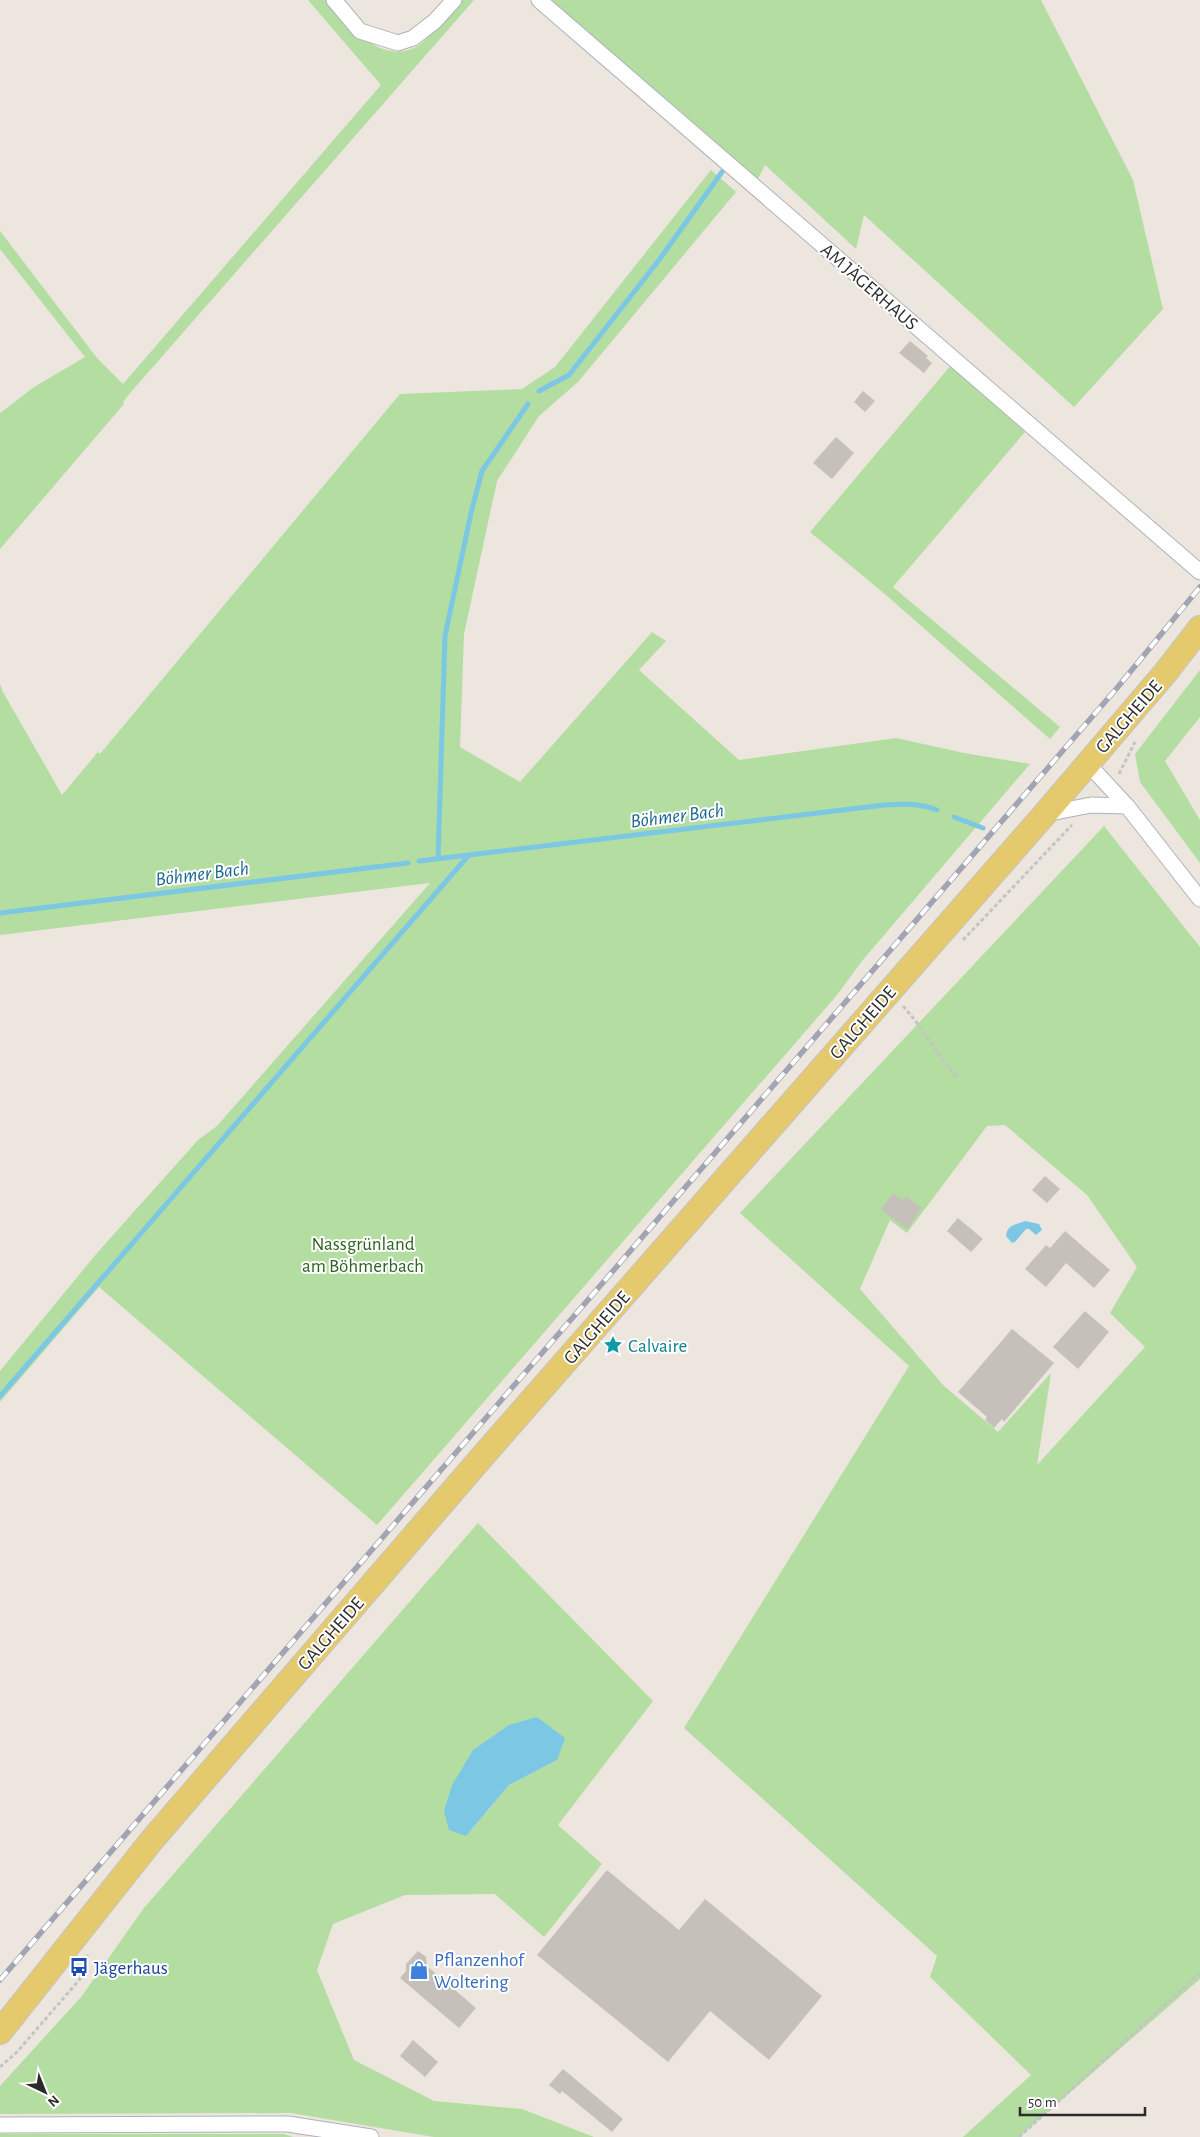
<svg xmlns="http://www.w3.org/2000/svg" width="1200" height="2137" font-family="'Alegreya Sans',sans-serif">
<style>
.green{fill:#b4dda1;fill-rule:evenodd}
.water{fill:#7cc7e4}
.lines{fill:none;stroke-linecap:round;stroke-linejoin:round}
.stream{stroke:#7cc7e4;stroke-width:5}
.building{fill:#c5c0ba}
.street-casing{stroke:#afb1ba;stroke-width:17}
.primary-casing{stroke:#c4c4c4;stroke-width:26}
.path{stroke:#c4c4c4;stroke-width:3;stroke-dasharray:4 2.5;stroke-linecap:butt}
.street{stroke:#fff;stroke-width:15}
.primary{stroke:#e4ca6c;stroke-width:24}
.rail-casing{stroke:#a2a4b4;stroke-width:5.5}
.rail{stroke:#fff;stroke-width:4;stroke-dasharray:11;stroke-linecap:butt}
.labels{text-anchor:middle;stroke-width:4;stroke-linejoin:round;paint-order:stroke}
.street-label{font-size:19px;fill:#2b2b2b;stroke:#fff}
.park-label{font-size:19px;fill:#2e6321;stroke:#fff}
.culture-label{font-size:19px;fill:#0d838f;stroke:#fff;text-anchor:start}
.shop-label{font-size:19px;fill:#366cbe;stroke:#fff;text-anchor:start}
.transit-label{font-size:19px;fill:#164399;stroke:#fff;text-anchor:start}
.water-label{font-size:20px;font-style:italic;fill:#1a6691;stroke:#fff}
</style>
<rect width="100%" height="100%" fill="#ece6df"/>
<path class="green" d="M308 0H327C348 25 382 67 418 46 428 40 451 10 460 0H474L131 392 123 402 124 404 0 549V413L34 387 85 357 0 249V231L97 358 123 384 381 85Z
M553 0H1041L1133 180 1163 309 1074 407 864 215 856 249 765 165 757 181 549 5Z
M711 170 736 192 578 382 539 416 497 481 464 634 460 747 520 782 652 632 666 641 639 670 739 760 896 738 964 753 1030 764 862 961 837 995 377 1525 99 1287 0 1402V1371L97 1253 198 1140 217 1126 430 883 0 935V684L3 692 62 795 98 752 100 754 400 394 522 389 555 367Z
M952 364 1025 432 893 587 1060 727 1050 739 886 595 810 532Z
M1200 670V717L1165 761 1200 820V863L1140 782 1135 754Z
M1104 826 1200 947V1979L1019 2137H963L1031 2075 930 1977 937 1956 684 1728 909 1366 740 1213ZM1005 1125 1087 1195 1137 1267 1110 1313 1145 1347 1037 1465 1051 1373 998 1432 944 1386 860 1289 890 1220 907 1233 987 1126Z
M478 1523 653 1701 558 1825 602 1864 544 1937 495 1894 405 1895 333 1924 317 1970 354 2060 434 2101 522 2109 594 2137H434L291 2113 0 2114V2086L81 1997 144 1908ZM537 1717 557 1760 509 1785 466 1836Z
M0 2134H284L293 2137H0Z"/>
<path class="water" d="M1025 1221 1039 1224 1042 1230 1036 1235 1029 1229H1026L1015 1242 1012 1243 1006 1236C1007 1225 1015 1225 1025 1221Z
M537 1717 565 1738 557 1760 509 1785 466 1836 449 1830 444 1811 452 1785 473 1750 509 1725Z"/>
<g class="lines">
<path class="stream" d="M539 391 569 375 659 260 722 172
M954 817 983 828
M438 859 445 636 471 513 482 471 528 404
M419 861 884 805C904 804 919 803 937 810
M0 913 408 863
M0 1396 468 856"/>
</g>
<path class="building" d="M910 341 928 356 926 358 932 363 924 373 899 353Z
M863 391 875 401 865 412 854 402Z
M836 437 854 453 832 479 813 463Z
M1045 1176 1060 1189 1047 1203 1032 1190Z
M893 1193 903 1200 906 1196 922 1208 907 1229 881 1210Z
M958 1218 983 1239 971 1252 947 1231Z
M1065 1231 1110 1270 1094 1288 1066 1263 1046 1287 1025 1269 1046 1245 1050 1248Z
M1085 1311 1109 1332 1078 1369 1053 1347Z
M1012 1329 1054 1363 1004 1422 1002 1419 994 1428 985 1420 987 1417 958 1392Z
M607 1870 679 1930 705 1899 822 1996 769 2060 710 2011 668 2062 537 1955Z
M418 1951 426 1957 427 1966 476 2008 459 2028 400 1978 406 1971V1964Z
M413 2040 438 2062 425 2077 400 2056Z
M563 2069 623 2119 612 2132 562 2091 560 2094 549 2085Z"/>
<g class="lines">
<g class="street-casing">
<path id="street" d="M334 0 360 31 398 43 413 38 435 21 454 0
M539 0 1200 572
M1088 764 1127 806 1200 899
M1045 814 1091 805 1127 806
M0 2125 288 2124 371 2137"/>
</g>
<g class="primary-casing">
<path id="primary" d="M0 2032 152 1840 482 1457 1044 815 1166 672 1200 628"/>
</g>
<path class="path" d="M1119 774 1135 742
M963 940 1072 825
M903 1006C924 1029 938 1056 958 1079
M0 2067 17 2052 80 1979 88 1955
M1019 2137 1200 1973"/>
<use href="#street" class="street"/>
<use href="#primary" class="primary"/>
<g class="rail-casing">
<path id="rail" d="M0 1980 1117 688 1200 587"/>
</g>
<use href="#rail" class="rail"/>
</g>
<defs>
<g id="sight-bare" transform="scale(1.5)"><path d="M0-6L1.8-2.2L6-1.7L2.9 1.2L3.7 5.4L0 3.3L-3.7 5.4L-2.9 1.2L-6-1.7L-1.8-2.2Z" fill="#0f9aa8" stroke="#fff" stroke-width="2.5" paint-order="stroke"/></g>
<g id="bus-bare" transform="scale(1.5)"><path d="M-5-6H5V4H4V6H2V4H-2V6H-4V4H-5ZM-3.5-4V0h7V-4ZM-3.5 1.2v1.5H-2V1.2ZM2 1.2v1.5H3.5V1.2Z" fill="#1a4fb4" stroke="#fff" stroke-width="2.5" paint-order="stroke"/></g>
<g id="shop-bare" transform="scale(1.5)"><path d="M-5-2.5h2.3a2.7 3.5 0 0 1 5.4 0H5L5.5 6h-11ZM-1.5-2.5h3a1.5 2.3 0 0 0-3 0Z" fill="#3f7fe0" stroke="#fff" stroke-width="2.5" paint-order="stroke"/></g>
</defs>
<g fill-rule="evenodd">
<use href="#sight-bare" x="613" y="1345"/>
<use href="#bus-bare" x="79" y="1967"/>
<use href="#shop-bare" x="419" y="1970"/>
</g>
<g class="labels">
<g class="street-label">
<text transform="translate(870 286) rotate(41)" y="7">AM JÄGERHAUS</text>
<text transform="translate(1128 716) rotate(-49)" y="7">GALGHEIDE</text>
<text transform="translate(862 1022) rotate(-49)" y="7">GALGHEIDE</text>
<text transform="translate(596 1327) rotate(-49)" y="7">GALGHEIDE</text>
<text transform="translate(330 1633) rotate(-49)" y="7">GALGHEIDE</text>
</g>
<g class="park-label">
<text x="363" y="1250">Nassgrünland<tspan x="363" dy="22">am Böhmerbach</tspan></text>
</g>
<g class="culture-label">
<text x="628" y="1352">Calvaire</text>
</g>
<g class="shop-label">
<text x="434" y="1966">Pflanzenhof<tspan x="434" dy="22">Woltering</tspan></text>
</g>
<g class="transit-label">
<text x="94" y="1974">Jägerhaus</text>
</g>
<g class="water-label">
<text transform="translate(677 815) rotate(-7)" y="7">Böhmer Bach</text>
<text transform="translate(202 873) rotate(-7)" y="7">Böhmer Bach</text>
</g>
</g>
<g transform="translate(45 2092) rotate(137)" stroke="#ffffff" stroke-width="4" paint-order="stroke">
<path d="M0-4L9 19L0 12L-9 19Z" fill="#2b2b2b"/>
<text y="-8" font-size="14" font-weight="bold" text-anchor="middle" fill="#2b2b2b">N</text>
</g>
<path d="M1020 2107v8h125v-8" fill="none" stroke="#2b2b2b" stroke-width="2.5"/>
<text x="1028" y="2107" font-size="15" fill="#2b2b2b" stroke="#ffffff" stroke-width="4" paint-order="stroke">50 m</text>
</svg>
